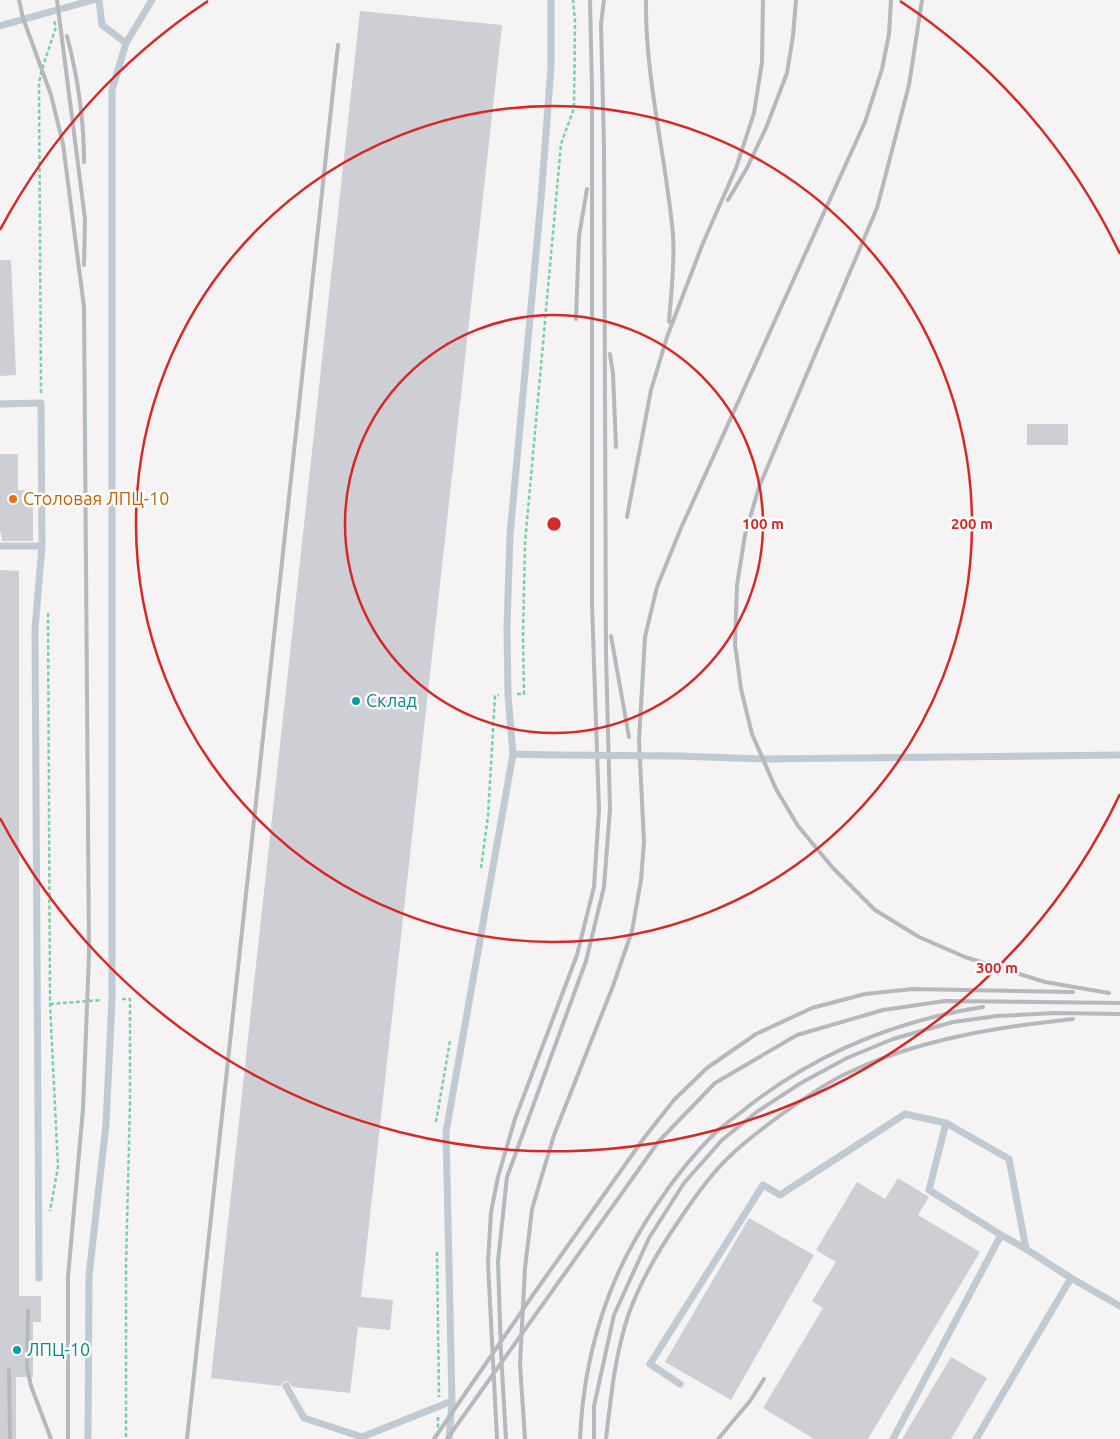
<svg xmlns="http://www.w3.org/2000/svg" width="1120" height="1439" font-family="Ubuntu,sans-serif">
<style>
.building{fill:#cdcfd5}
.lines{fill:none;stroke-linecap:round;stroke-linejoin:round}
.path{stroke:#7ad0a6;stroke-width:2.5;stroke-dasharray:4 2.5;stroke-linecap:butt}
.lane{stroke:#c1cad2;stroke-width:7}
.rail{stroke:#b5b8bd;stroke-width:4}
.lane-bridge{stroke:#c1cad2;stroke-width:7}
.ring{fill:none;stroke:#d62828;stroke-width:2.5}
.food-dot{fill:#e8710a;stroke:#fff;stroke-width:2}
.culture-dot{fill:#0f9aa8;stroke:#fff;stroke-width:2}
.labels{text-anchor:middle;stroke-width:5;stroke-linejoin:round;paint-order:stroke}
.food-label{font-size:18px;fill:#c56008;stroke:#fff;text-anchor:start}
.culture-label{font-size:18px;fill:#0d838f;stroke:#fff;text-anchor:start}
.centre{fill:#d62828;stroke:#fff;stroke-width:2.5}
.ring-label{font-size:15px;text-anchor:middle;font-weight:bold;fill:#d62828;stroke:#fff;stroke-width:5;stroke-linejoin:round;paint-order:stroke}
</style>
<rect width="100%" height="100%" fill="#f5f3f3"/>
<path class="building" d="M360 11 502 25 361 1297 393 1300 390 1330 358 1327 350 1393 293 1387 287 1381 283 1382 281 1386 211 1378Z
M0 260H11L16 375 0 376Z
M1027 424H1068V445H1027Z
M0 454H18V490H25V502H33V541H2L1 532H0Z
M0 570 19 571V1296H41V1322H33V1377H16V1439H0Z
M898 1178 929 1197 918 1215 980 1252 868 1439H814L763 1408 823 1308 812 1301 836 1262 816 1250 857 1182 885 1199Z
M749 1218 814 1255 731 1400 665 1362Z
M951 1357 987 1378 951 1439H902Z"/>
<g class="lines">
<path class="path" d="M41 393 39 83 42 69 56 27 54 21
M48 613 50 1004 58 1167 50 1211
M517 694H524L523 635 525 543 561 144 574 108 575 20 573 0
M481 868 488 816 495 696 499 695
M122 999H130V1103L126 1265V1439
M50 1004 102 1000
M436 1122 450 1041
M437 1252 439 1397
M438 1434V1417"/>
<path class="lane" d="M99 0 102 25 126 43
M0 26 93 0
M0 404 41 403 42 546 35 629 39 1278
M0 546H42
M513 754 555 755
M678 756 762 759 1120 755
M946 1123 929 1190 1001 1235 1026 1249 1071 1278 1120 1306
M680 1384 650 1364 763 1185 780 1195 905 1114 946 1123 1009 1159 1026 1249
M286 1386 304 1418 362 1437
M88 1439 89 1276 106 1124 112 999V90L126 43 152 0
M361 1439 362 1437 452 1401
M449 1439 452 1401 446 1132 513 754 508 695 507 627 510 535 541 199 551 67V0
M893 1439 1001 1235
M976 1439 1071 1278"/>
<path class="rail" d="M19 0 23 18 51 95 63 144 84 307 89 955 83 1109 68 1277V1439
M57 0 85 219 84 265
M646 0C645 79 666 156 673 235 675 264 671 293 669 322
M922 0 909 85 877 208 759 487 745 535 737 585 735 644 741 689 752 734 776 789 798 826 833 868 875 910 919 937 965 957 1045 982 1109 993
M67 36C78 78 84 119 84 162
M728 200 747 168 766 128 787 73 793 36 796 0
M576 319 579 236 587 189
M610 354 613 374 616 447
M627 517 651 390 667 337 703 243 736 168 754 113 762 62 763 0
M611 636 629 737
M28 1311 27 1367 31 1386 51 1439
M9 1370 10 1439
M187 1439 338 45
M434 1439 535 1292 644 1138 674 1100 707 1068 756 1034 812 1008 865 994 913 989 1073 992
M447 1439 659 1141 715 1083 797 1035 883 1010 945 1001 1120 1003
M497 1439 488 1263 491 1212 498 1177 515 1119 577 955 594 887 599 810 592 604V89L590 0
M506 1439 501 1352 498 1261 507 1177 586 961 604 887 610 809 606 655 604 146 601 24 604 0
M525 1439 520 1364 525 1268 532 1209 554 1135 613 986 632 931 641 880 644 842 639 740 645 637 657 587 681 528 865 122 882 69 889 34 891 0
M580 1439C582 1391 592 1340 609 1295 630 1239 674 1173 716 1132 724 1125 732 1119 740 1113 810 1056 894 1021 983 1007
M594 1439V1406L614 1315 649 1238 684 1183 722 1140 758 1111 801 1083 847 1058 893 1039 953 1022 997 1016 1055 1013 1120 1014
M606 1439C611 1396 615 1354 629 1313 641 1280 660 1248 680 1219 694 1198 710 1175 729 1157 745 1141 763 1128 782 1114 804 1099 827 1082 852 1071 921 1039 998 1027 1073 1019
M718 1439 750 1401 764 1379"/>
<path class="lane-bridge" d="M555 755 678 756"/>
</g>
<g class="ring">
<circle cx="554" cy="524" r="209"/>
<circle cx="554" cy="524" r="418"/>
<path d="M1120 794A627 627 0 0 1 0 818M0 230A627 627 0 0 1 208 1M900 1A627 627 0 0 1 1120 254"/>
</g>
<circle class="food-dot" cx="13" cy="499" r="5"/>
<g class="culture-dot">
<circle cx="356" cy="701" r="5"/>
<circle cx="17" cy="1350" r="5"/>
</g>
<g class="labels">
<g class="food-label">
<text x="23" y="505">Столовая ЛПЦ-10</text>
</g>
<g class="culture-label">
<text x="366" y="707">Склад</text>
<text x="27" y="1356">ЛПЦ-10</text>
</g>
</g>
<circle cx="554" cy="524" r="8" class="centre"/>
<g class="ring-label">
<text x="763" y="529">100 m</text>
<text x="972" y="529">200 m</text>
<text x="997" y="973">300 m</text>
</g>
</svg>
